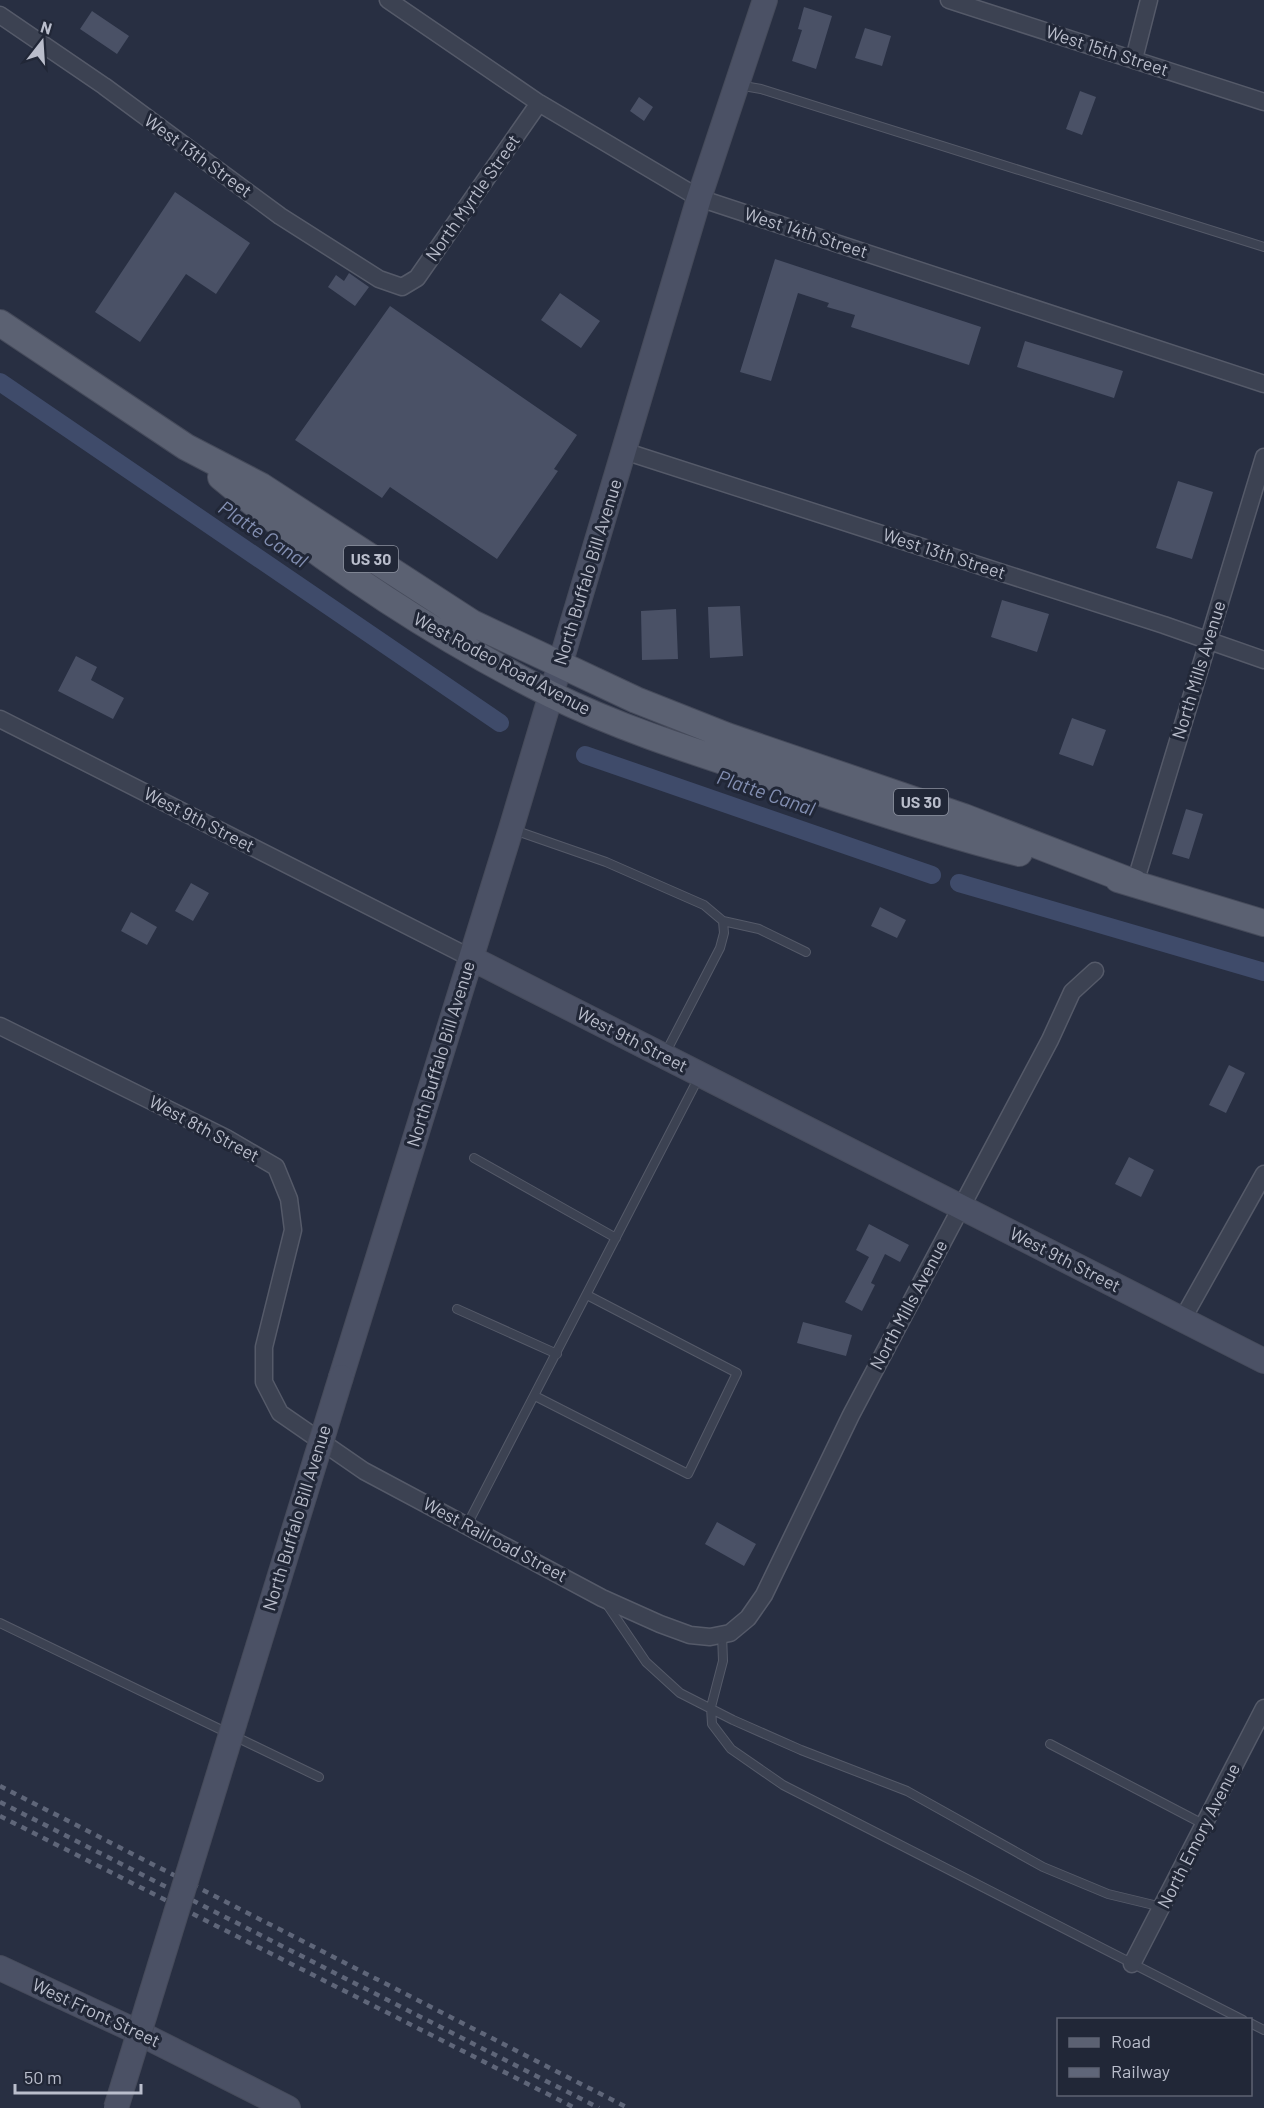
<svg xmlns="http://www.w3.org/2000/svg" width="1264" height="2108" font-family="Barlow,sans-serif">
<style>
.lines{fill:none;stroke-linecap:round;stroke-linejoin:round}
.canal{stroke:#3f4b6a;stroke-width:18}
.building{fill:#4a5166}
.lane-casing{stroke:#555a69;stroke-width:10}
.street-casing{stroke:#555a69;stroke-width:19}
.secondary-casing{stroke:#464b5b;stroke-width:26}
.primary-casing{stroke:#464b5b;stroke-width:28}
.lane{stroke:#3c4252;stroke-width:8}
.street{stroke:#3c4252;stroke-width:16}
.secondary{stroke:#4b5165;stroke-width:24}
.primary{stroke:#5b6172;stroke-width:26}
.rail{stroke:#5f6679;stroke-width:4.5;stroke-dasharray:6 6;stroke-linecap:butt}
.secondary-bridge-casing{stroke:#464b5b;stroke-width:26;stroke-linecap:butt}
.secondary-bridge{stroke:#4b5165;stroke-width:24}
.labels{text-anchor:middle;stroke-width:6;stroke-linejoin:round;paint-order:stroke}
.shield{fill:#212737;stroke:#8c919f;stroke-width:1.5}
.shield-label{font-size:16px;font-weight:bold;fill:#babecc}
.street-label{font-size:18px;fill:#babecc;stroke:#212737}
.water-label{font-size:20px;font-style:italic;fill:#838fb2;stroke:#212737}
</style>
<rect width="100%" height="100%" fill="#282f42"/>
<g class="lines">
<path class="canal" d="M0 382 500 723
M585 755 932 875
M959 883 1264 972"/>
</g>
<path class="building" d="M804 7 832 16 816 69 792 61 802 30 798 29Z
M92 11 129 36 117 54 80 29Z
M865 28 891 36 882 66 855 58Z
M1080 91 1096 97 1082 135 1066 129Z
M639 97 653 107 644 121 630 111Z
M175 192 250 243 216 294 186 274 140 342 95 312Z
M775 259 981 327 969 365 851 327 855 315 827 307 829 303 798 293 771 381 740 372Z
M349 273 369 287 355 306 328 287 336 275 344 281Z
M560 293 600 321 581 348 541 320Z
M390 306 577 435 554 469 558 471 497 559 390 487 382 498 295 440Z
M1025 341 1123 371 1114 398 1017 367Z
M1178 481 1213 492 1192 559 1156 548Z
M1002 600 1049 614 1037 652 991 637Z
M740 606 743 656 710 658 708 607Z
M676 609 678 659 642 660 641 611Z
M76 656 97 667 91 680 124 698 113 719 58 691Z
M1072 718 1106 730 1093 766 1059 754Z
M1186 809 1203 814 1189 859 1172 854Z
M191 883 209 893 193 921 175 911Z
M880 907 906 920 897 938 871 926Z
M131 912 157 927 147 945 121 931Z
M1229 1065 1245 1073 1226 1113 1209 1105Z
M1129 1157 1154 1170 1141 1197 1115 1184Z
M869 1224 909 1245 900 1262 885 1254 871 1283 875 1285 862 1311 845 1302 869 1257 856 1250Z
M803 1322 852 1335 846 1356 797 1343Z
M717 1522 756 1544 744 1566 705 1544Z"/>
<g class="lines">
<g class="lane-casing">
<path id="lane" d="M738 85 761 89 1264 247
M514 830 606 862 704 905 723 921 759 929 806 952
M665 1054 720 948 724 933 723 921
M474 1158 616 1238
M457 1309 557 1354
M535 1396 688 1474 737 1373 587 1295
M467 1525 700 1075
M606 1603 646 1662 680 1693 733 1720 801 1750 907 1791 1043 1867 1108 1894 1162 1907
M0 1623 319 1777
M722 1634 723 1661 711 1707 712 1724 731 1749 783 1785 1243 2020
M1050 1744 1205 1825
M1250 2023 1264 2030"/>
</g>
<g class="street-casing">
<path id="street" d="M388 0 539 103 699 198 1264 384
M949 0 1264 102
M0 15 104 86 280 216 379 279 402 287 417 278 539 103
M1134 59 1149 0
M624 451 1164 625 1264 660
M0 719 471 958
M1135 883 1264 457
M0 1026 226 1138 276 1167 289 1199 293 1230 264 1347V1382L280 1413 364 1471 602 1598 660 1624 690 1635 710 1637 730 1633 748 1618 764 1595 851 1415 1050 1040 1072 992 1095 971
M1182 1320 1264 1174
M1132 1964 1264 1708"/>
</g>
<g class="secondary-casing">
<path id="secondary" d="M471 958 1264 1361
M341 1377 511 829 699 198 765 0
M0 1968 127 2027 288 2108"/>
</g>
<g class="primary-casing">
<path id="primary" d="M0 323 186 447 261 486 472 623 636 700 727 736 964 817 1135 883
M221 477C322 561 433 635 550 694 625 731 705 755 784 781 862 806 939 833 1019 853
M1118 879 1264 923"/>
</g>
<use href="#lane" class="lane"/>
<use href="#street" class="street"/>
<use href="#secondary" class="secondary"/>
<use href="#primary" class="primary"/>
<path class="rail" d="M0 1786 628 2108
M0 1802 599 2108
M0 1816 575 2108"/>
<g class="secondary-bridge-casing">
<path id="secondary-bridge" d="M116 2108 341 1377"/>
</g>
<use href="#secondary-bridge" class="secondary-bridge"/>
</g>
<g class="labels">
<g class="shield">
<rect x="344" y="546" width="54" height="26" rx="4.5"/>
<rect x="894" y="789" width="54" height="26" rx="4.5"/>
</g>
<g class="shield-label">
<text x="371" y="565">US 30</text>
<text x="921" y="808">US 30</text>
</g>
<g class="street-label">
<text transform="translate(1107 51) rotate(18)" y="6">West 15th Street</text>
<text transform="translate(198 156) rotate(36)" y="6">West 13th Street</text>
<text transform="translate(473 198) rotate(-55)" y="6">North Myrtle Street</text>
<text transform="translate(806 233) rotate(18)" y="6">West 14th Street</text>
<text transform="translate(944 554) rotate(18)" y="6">West 13th Street</text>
<text transform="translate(588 572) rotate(-73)" y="6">North Buffalo Bill Avenue</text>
<text transform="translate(502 664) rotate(28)" y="6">West Rodeo Road Avenue</text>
<text transform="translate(1199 670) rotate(-73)" y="6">North Mills Avenue</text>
<text transform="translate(199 820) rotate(27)" y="6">West 9th Street</text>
<text transform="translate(632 1040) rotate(27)" y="6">West 9th Street</text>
<text transform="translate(441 1054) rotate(-73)" y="6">North Buffalo Bill Avenue</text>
<text transform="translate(204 1129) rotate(28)" y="6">West 8th Street</text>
<text transform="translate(1065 1260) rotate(27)" y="6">West 9th Street</text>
<text transform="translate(909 1305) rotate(-62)" y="6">North Mills Avenue</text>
<text transform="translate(297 1518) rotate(-73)" y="6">North Buffalo Bill Avenue</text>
<text transform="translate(495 1540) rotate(28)" y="6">West Railroad Street</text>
<text transform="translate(1199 1836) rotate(-63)" y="6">North Emory Avenue</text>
<text transform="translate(96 2013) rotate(25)" y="6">West Front Street</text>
</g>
<g class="water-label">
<text transform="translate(263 534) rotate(34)" y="7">Platte Canal</text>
<text transform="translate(766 793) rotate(19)" y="7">Platte Canal</text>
</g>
</g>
<rect x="1057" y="2018" width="195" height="78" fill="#212737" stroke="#5e6373" stroke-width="1.5"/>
<rect x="1069" y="2038" width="30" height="9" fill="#5b6172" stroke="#5e6373" stroke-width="1.5"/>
<text x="1111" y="2048" font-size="18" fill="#babecc">Road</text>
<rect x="1069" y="2068" width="30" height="9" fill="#5f6679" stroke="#5e6373" stroke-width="1.5"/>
<text x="1111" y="2078" font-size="18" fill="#babecc">Railway</text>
<g transform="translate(42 42) rotate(17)" stroke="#212737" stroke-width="4.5" paint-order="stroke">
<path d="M0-4.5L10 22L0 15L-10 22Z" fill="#babecc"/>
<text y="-9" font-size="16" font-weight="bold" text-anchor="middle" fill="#babecc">N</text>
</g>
<path d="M15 2084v9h126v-9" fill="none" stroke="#babecc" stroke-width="3"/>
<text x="24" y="2084" font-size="18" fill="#babecc" stroke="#212737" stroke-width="4.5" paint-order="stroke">50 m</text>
</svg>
